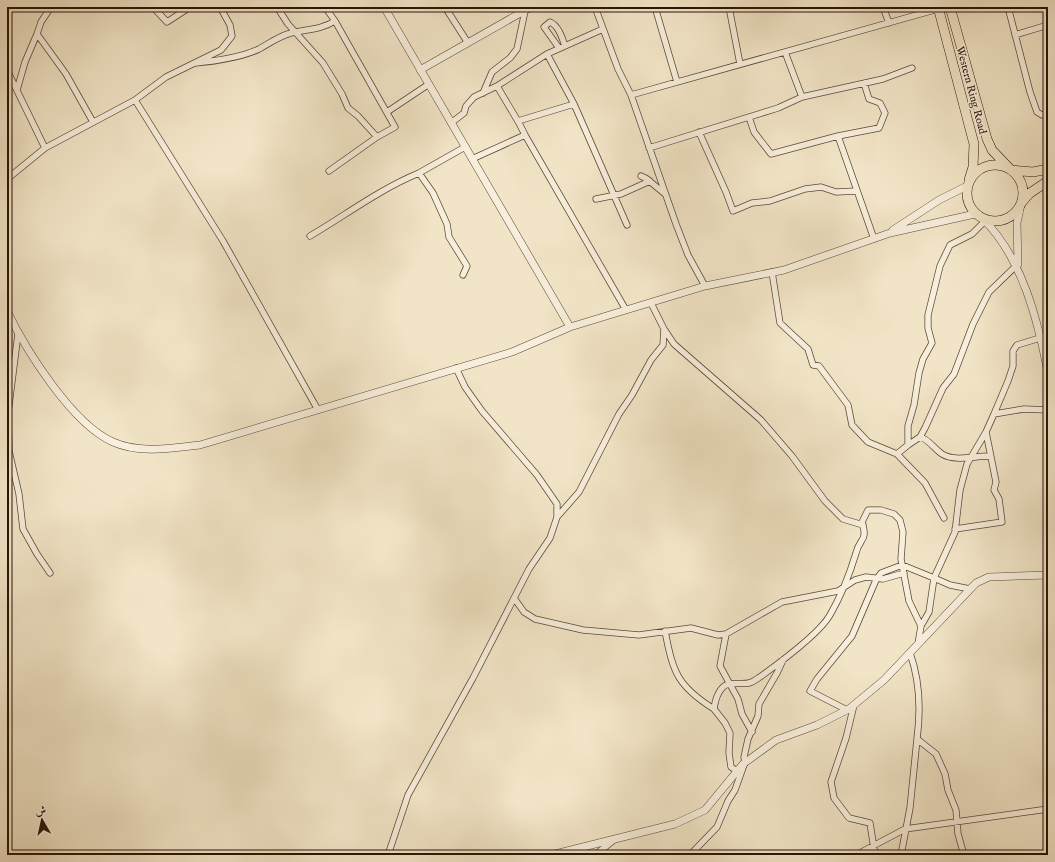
<svg xmlns="http://www.w3.org/2000/svg" width="1055" height="862" font-family="'IM FELL English',Amiri,serif">
<style>
.lines{fill:none;stroke-linecap:round;stroke-linejoin:round}
.minor-casing{stroke:#5b4838;stroke-width:7}
.tertiary-casing{stroke:#5b4838;stroke-width:8}
.primary-casing{stroke:#291308;stroke-width:10}
.minor{stroke:#f7eedb;stroke-width:5.5}
.tertiary{stroke:#f7eedb;stroke-width:7}
.primary{stroke:#f2e5c7;stroke-width:9}
.labels{text-anchor:middle;stroke-width:3;stroke-linejoin:round;paint-order:stroke}
.street-label{font-size:11px;fill:#291308;stroke:#f7eedb}
</style>
<rect width="100%" height="100%" fill="#f2e5c7"/>
<filter id="stains"><feTurbulence type="fractalNoise" baseFrequency=".005" numOctaves="4"/><feColorMatrix values="0 0 0 0 .2 0 0 0 0 .09 0 0 0 0 .02 0 0 0 .5 -.17"/></filter>
<radialGradient id="worn" r=".72"><stop offset=".6" stop-color="#630" stop-opacity="0"/><stop offset="1" stop-color="#630" stop-opacity=".3"/></radialGradient>
<g class="lines">
<g class="minor-casing">
<path id="minor" d="M153 7 167 22 190 7
M277 7 288 24 323 63 342 94 348 108 358 116 377 137
M325 7 335 21 395 127 377 137 329 171
M445 7 468 43
M595 7 618 69 631 95 676 224 688 255 705 286
M655 7 677 82
M729 7 740 64
M883 7 889 23
M1008 7 1030 92 1037 112 1042 115 1048 113
M729 9 737 7
M37 34 41 22 51 7
M1015 35 1048 25
M559 48 544 27 550 22C558 25 562 37 565 46
M785 52 802 97
M196 63C216 61 240 58 259 49 270 43 279 36 291 33 308 29 320 30 335 21
M7 70 45 148
M17 90 25 62 37 34 66 74 93 122
M483 93 492 72 510 58 517 49 525 11
M631 95 938 9
M135 100 223 241 318 410
M574 104 627 225
M387 112 429 84
M749 117 754 132 771 154 838 136 874 239
M451 123 464 113 466 106 474 97 497 86
M519 123 497 86 547 54
M699 132 726 192 733 211 752 203 770 201 805 189 821 187 836 192 857 191
M525 135 626 310
M838 136 879 128 885 113 880 103 869 99 864 83
M649 148 778 108 802 97 883 79 912 68
M472 159 525 135 518 121 574 104 547 54 603 29
M641 176 647 179 665 194
M7 179 45 148 135 100 166 77 221 50 232 36 230 25 220 7
M596 199 621 194 650 181
M310 236C346 215 380 189 419 173
M772 272 780 323 808 349 813 365 819 366 848 405 852 425 868 442 897 454 925 483 944 518
M463 275 467 266 449 237 447 224 433 193 419 173 465 147
M664 329 674 344 761 420 792 456 825 501 843 519 863 525
M18 334 8 413 9 451 19 494 23 529 37 554 50 573
M994 414 1008 381 1013 366V351L1017 345 1040 338
M920 437C930 440 933 448 942 454 955 462 975 456 989 456
M908 445 920 437 925 428 943 388 954 374 973 324 989 292 1017 265
M897 454 908 445V426L914 405 919 373 923 359 932 343 928 328V315L940 266 950 245 972 234 985 221
M557 517 579 492 619 414 632 395 651 360 663 345 664 329 651 303
M955 529 1002 522 999 499 994 490 996 482 986 432
M514 598 524 612 535 619 583 630 639 635 691 628 718 635 726 634
M921 626 929 612 934 578 950 585 970 589
M665 631C673 672 677 686 714 709
M910 653C920 681 921 709 917 739L936 754 945 774 948 790 956 810 958 834 964 855
M854 705 846 738 831 782 834 798 849 818 870 823 875 855
M847 710 810 691 817 679 852 636 876 580 881 573 902 565 934 578 955 532 960 490 967 464 986 432 994 414 1024 409 1048 410
M752 732 742 714 738 699 720 666 726 634 782 602 838 591 855 580 866 577 883 579 904 573
M737 771 731 767 729 753 730 733 725 723 714 709C715 701 717 693 723 687 729 681 741 685 749 683 753 682 757 679 760 677 778 664 820 633 830 615 841 596 850 573 856 553 860 537 868 542 862 522L868 510H881L894 514 900 520 903 532 901 559 909 601 921 626 918 644
M388 855 408 795 473 678 529 569 550 538 557 517V504L537 475 482 411 465 387 456 368
M595 855 614 840
M690 855 717 827 728 801 735 790 745 762 744 757 748 739 758 716 759 704 777 673 783 660
M856 855 905 829 1048 809
M901 855 910 808 917 739"/>
</g>
<g class="tertiary-casing">
<path id="tertiary" d="M384 7 570 327
M420 70 531 7
M983 219C1022 257 1038 321 1048 373
M893 230 939 200 967 186
M1018 264 1017 223 1021 204
M7 311C26 350 72 424 113 442 140 454 172 448 200 445L512 352 570 327 705 286 784 270 890 233 975 214
M551 855 675 824 705 810 743 764 776 740 817 725 849 709 884 680 976 583 989 577 1048 575"/>
</g>
<g class="primary-casing">
<path id="primary" d="M938 7 974 144 973 167 969 180
M950 7 987 139 992 150 1011 170 1033 172 1048 169
M967 193a28 28 0 1 1 56 0a28 28 0 1 1-56 0Z
M1022 202 1030 193 1048 181"/>
</g>
<use href="#minor" class="minor"/>
<use href="#tertiary" class="tertiary"/>
<use href="#primary" class="primary"/>
</g>
<g class="labels">
<g class="street-label">
<text transform="translate(972 90) rotate(75)" y="4">Western Ring Road</text>
</g>
</g>
<rect width="1055" height="862" fill="none" stroke="#f2e5c7" stroke-width="24"/>
<rect x="8" y="8" width="1039" height="846" fill="none" stroke="#291308" stroke-width="2"/>
<rect x="12" y="12" width="1031" height="838" fill="none" stroke="#291308"/>
<g transform="translate(42 820) rotate(351)" stroke="#f7eedb" stroke-width="3" paint-order="stroke">
<path d="M0-3L7 15L0 10L-7 15Z" fill="#291308"/>
<text y="-6" font-size="11" font-weight="bold" text-anchor="middle" fill="#291308">ش</text>
</g>
<rect width="100%" height="100%" filter="url(#stains)"/>
<rect width="100%" height="100%" fill="url(#worn)"/>
</svg>
